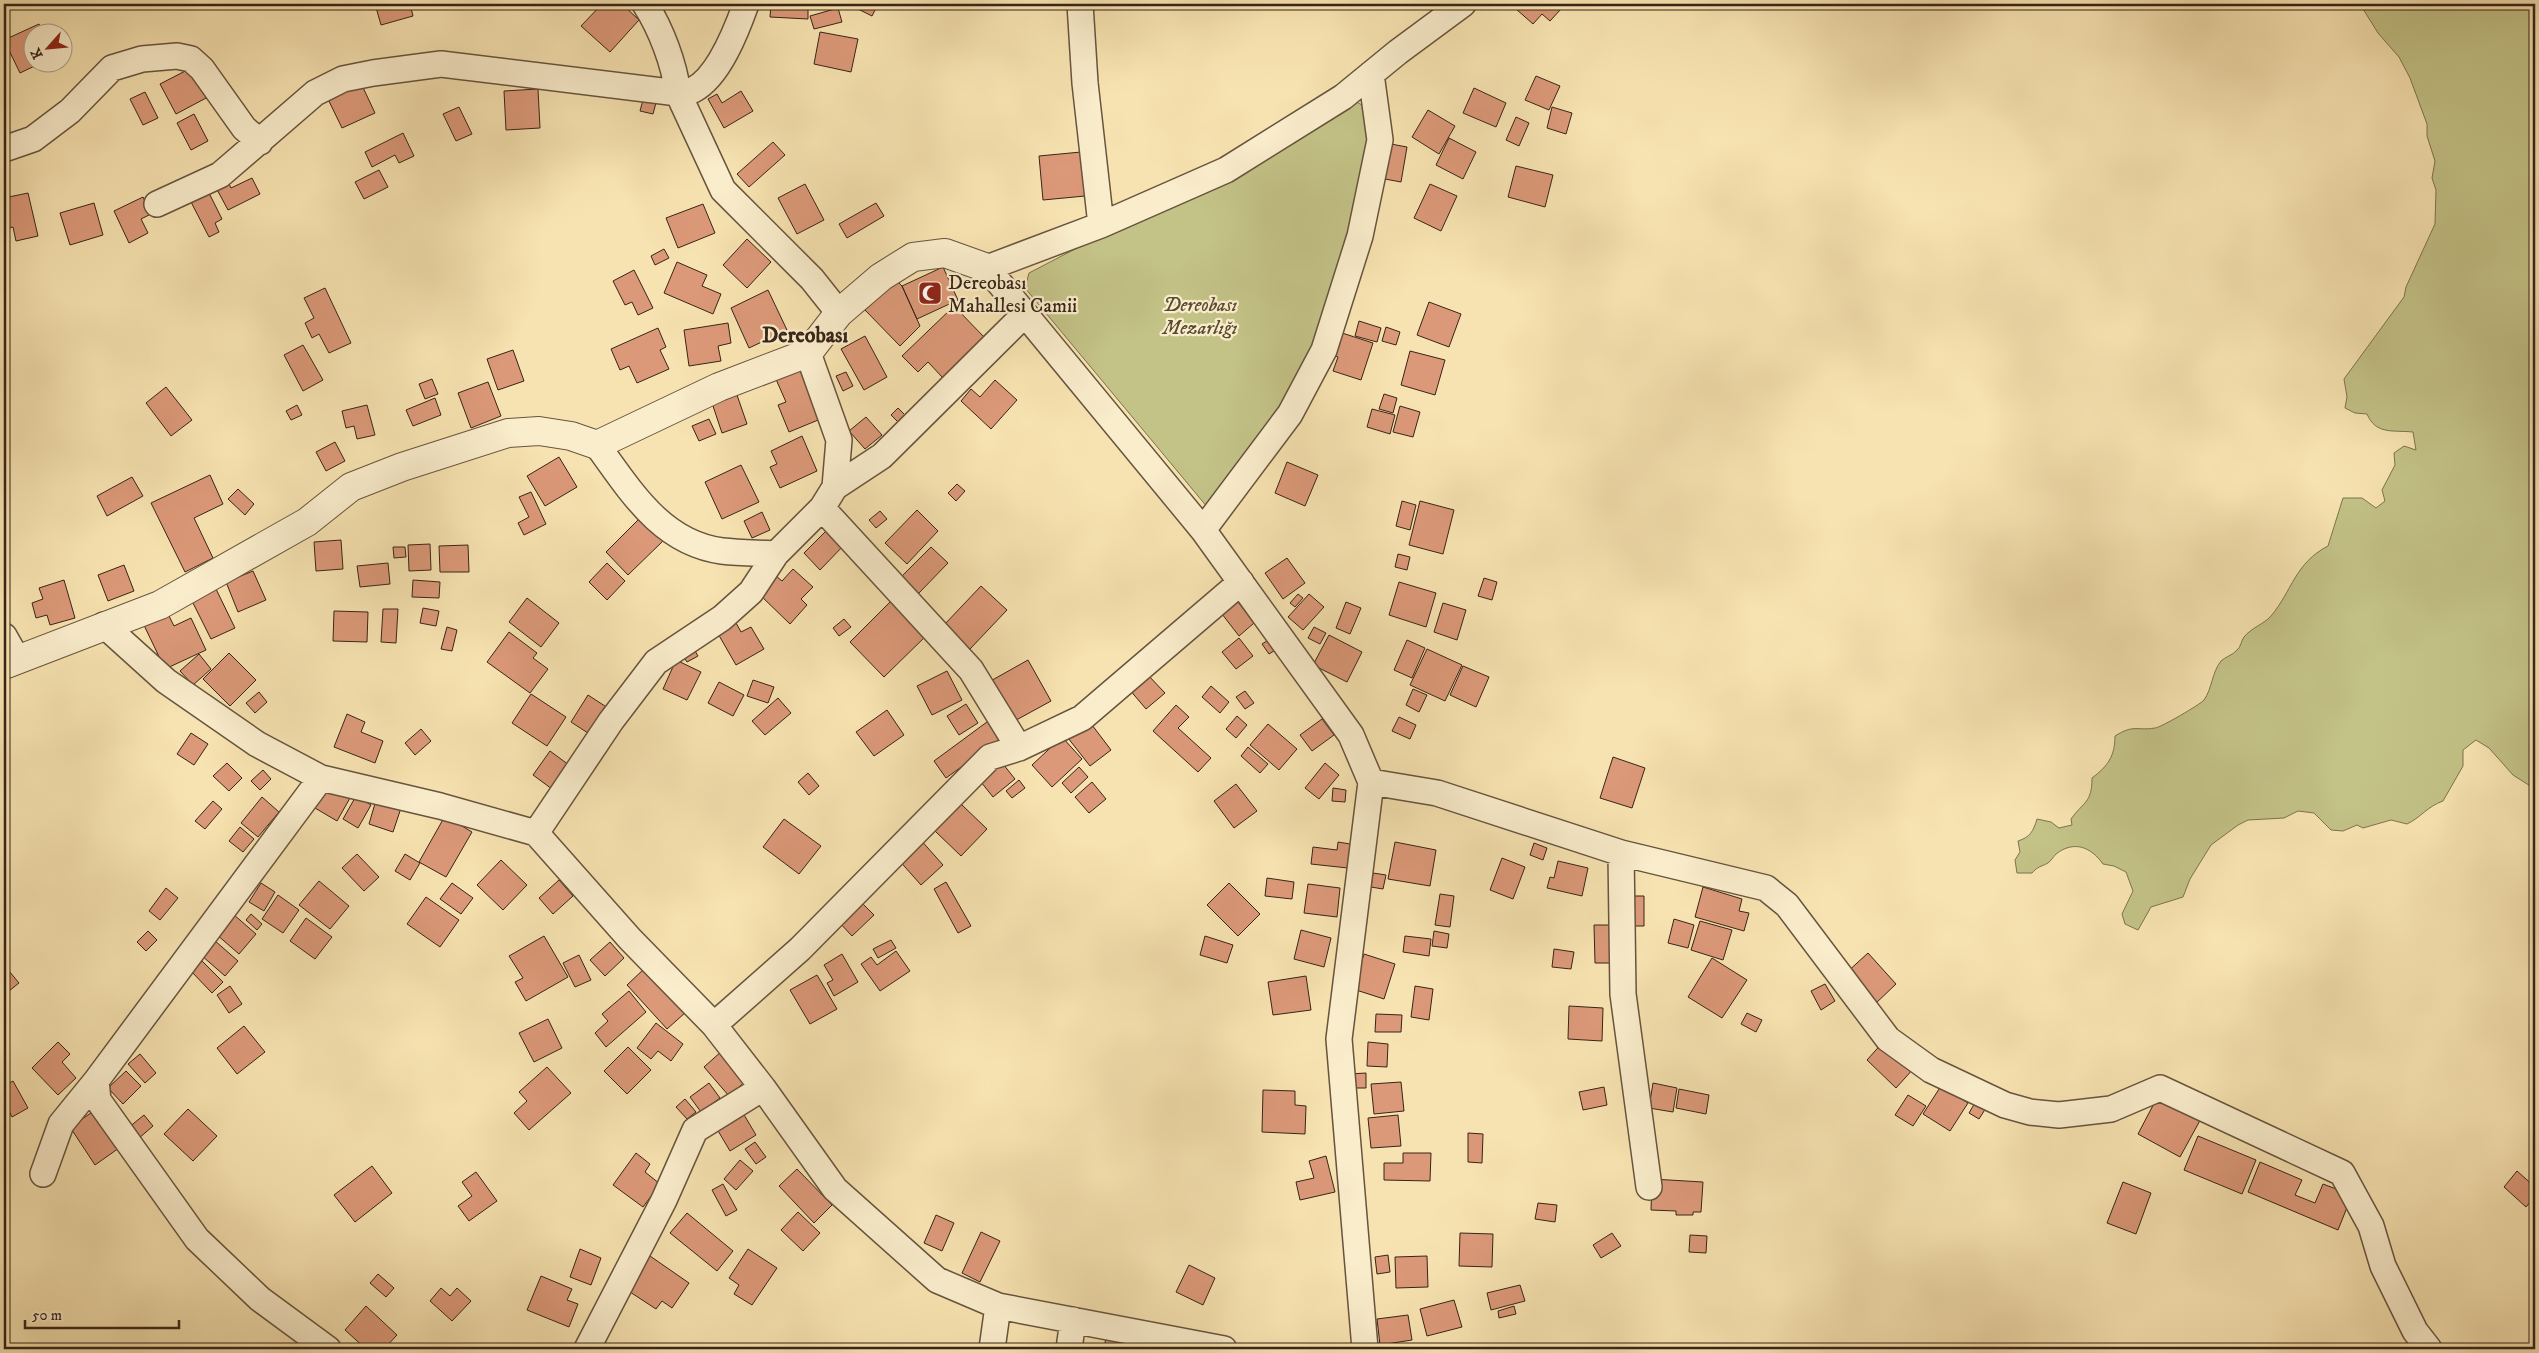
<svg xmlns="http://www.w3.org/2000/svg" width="2539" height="1353" font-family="'IM FELL DW Pica',serif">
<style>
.green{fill:#c3c287;stroke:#7d734f}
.building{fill:#dc9979;stroke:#372417}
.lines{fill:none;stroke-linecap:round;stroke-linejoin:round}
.minor-casing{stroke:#67543e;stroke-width:28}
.tertiary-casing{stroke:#67543e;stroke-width:30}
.minor{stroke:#faedcc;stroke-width:25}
.tertiary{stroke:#faedcc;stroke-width:28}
.labels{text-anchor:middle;stroke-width:4.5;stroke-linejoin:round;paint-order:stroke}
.poi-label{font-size:20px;fill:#372417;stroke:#faedcc;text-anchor:start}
.park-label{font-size:20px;font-style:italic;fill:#5a4c33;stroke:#faedcc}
.quarter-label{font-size:22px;font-weight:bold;fill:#372417;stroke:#faedcc}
</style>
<rect width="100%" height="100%" fill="#f7e3b1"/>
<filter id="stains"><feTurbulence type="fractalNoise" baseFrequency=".004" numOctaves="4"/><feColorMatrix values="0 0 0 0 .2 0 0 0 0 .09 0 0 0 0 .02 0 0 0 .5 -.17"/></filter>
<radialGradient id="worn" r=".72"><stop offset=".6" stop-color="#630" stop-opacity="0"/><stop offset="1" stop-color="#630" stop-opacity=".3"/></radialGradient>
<path class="green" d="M2360 4H2535V789L2513 775 2489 748 2476 740 2463 750V766L2443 801C2428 806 2420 818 2407 824L2391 820 2363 828 2357 825 2343 831 2331 830 2314 813 2298 811 2284 818 2248 820 2238 825 2211 845 2190 879 2183 897 2151 907 2138 930 2125 924 2122 914 2133 891 2126 872 2114 866 2103 864C2091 847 2074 840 2056 854 2053 857 2051 861 2048 863 2041 867 2038 866 2032 873H2017L2015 860 2020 852 2018 841C2030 837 2033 832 2037 819L2051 822 2059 828 2072 825 2071 819C2084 801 2092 803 2092 778 2108 766 2115 756 2115 736 2134 724 2136 731 2155 728 2160 728 2201 704 2204 700 2212 689 2212 672 2221 661 2225 657 2233 655 2237 650 2241 647 2241 641 2244 637 2251 628 2264 624 2271 616 2292 591 2295 563 2328 546L2343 498H2362L2376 508 2385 501 2382 490 2395 465 2394 453 2404 446 2416 450 2413 432C2393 430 2376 435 2367 414L2355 413 2345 408 2347 397 2344 379 2404 297 2406 287 2435 224 2436 190 2432 178 2435 161 2427 136V124L2410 78 2399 57 2378 33Z
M1357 102 1374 113 1359 214 1303 371 1271 428 1208 508 1025 288 1029 273Z"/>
<path class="building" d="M86 4H110V8Z
M375 4H410L413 16 381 25Z
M602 4H622L639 20 610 52 581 26Z
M771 4H808V19L770 17Z
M855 4H878L872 16 854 7Z
M1521 4H1556L1561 9 1550 21 1542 14 1533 24 1516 9Z
M838 8 842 22 814 29 810 16Z
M39 24 43 32H32V62H43L20 73 4 40Z
M820 32 858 39 851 72 814 64Z
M193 67 208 97 176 114 160 84Z
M1536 76 1560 86 1549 110 1525 100Z
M359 79 375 113 342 128 326 95Z
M1474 88 1506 103 1496 127 1463 113Z
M538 89 540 128 506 130 504 91Z
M741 91 753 111 724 128 708 99 717 94 722 103Z
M145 92 158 118 143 125 130 99Z
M644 96 657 99 653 114 640 111Z
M459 107 472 134 456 141 443 114Z
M1552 107 1572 113 1566 134 1547 128Z
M1428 110 1455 126 1439 154 1412 137Z
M194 114 208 141 191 150 177 123Z
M1516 117 1529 123 1519 146 1506 140Z
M403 133 414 156 399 163 395 155 372 167 365 152Z
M1449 138 1476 152 1463 179 1436 165Z
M773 142 785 155 749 187 737 174Z
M1391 144 1407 147 1401 182 1385 179Z
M1081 152 1085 196 1043 200 1039 156Z
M1516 166 1553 175 1545 207 1508 197Z
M379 170 388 187 364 199 355 182Z
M225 176 231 188 252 178 260 194 228 210 213 182Z
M805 184 824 220 797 234 778 198Z
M1430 184 1457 196 1441 231 1414 218Z
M208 191 222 219 215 223 219 232 209 237 190 200Z
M28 193 38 236 16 241 13 227 4 229V198Z
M143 197 151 214 141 219 148 233 129 243 114 211Z
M94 203 103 235 70 245 60 213Z
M876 203 884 216 847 238 839 224Z
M703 204 715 233 678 248 666 218Z
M747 239 771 262 747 288 723 265Z
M664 249 669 258 655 265 651 256Z
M677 262 707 275 702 286 721 294 713 314 664 293Z
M943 267 958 300 917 319 902 286Z
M634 270 653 308 638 315 632 302 625 305 613 281Z
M896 280 902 286 920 326 900 346 865 310Z
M325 288 351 343 329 353 319 334 312 338 305 323 314 318 304 298Z
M768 290 787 330 749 348 731 308Z
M1429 302 1461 314 1449 347 1417 335Z
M954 306 985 338 943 378 928 362 918 372 902 356Z
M1359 321 1381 328 1377 342 1355 336Z
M728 323 731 343 718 346 721 361 689 366 684 330Z
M1386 327 1400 332 1396 345 1382 341Z
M658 328 666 347 660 350 669 369 637 383 629 366 620 370 611 349Z
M1339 332 1373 343 1361 380 1333 371 1338 357 1332 355Z
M865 336 887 377 864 390 841 349Z
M303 345 323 380 303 391 284 355Z
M513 350 524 381 498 390 487 359Z
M1410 351 1445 360 1435 395 1401 385Z
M801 366 823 418 789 432 778 405 786 402 775 377Z
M846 372 853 386 843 391 836 376Z
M432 379 438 394 425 399 419 384Z
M995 380 1017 400 991 429 961 401 971 389 980 397Z
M488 382 501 416 471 428 458 393Z
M166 387 192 420 171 436 146 403Z
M1384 394 1397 398 1393 413 1379 409Z
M737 395 747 424 722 433 712 403Z
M435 398 441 415 413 426 406 410Z
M297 405 302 415 291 420 286 411Z
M367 405 375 435 357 439 354 426 346 428 342 411Z
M1400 406 1420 412 1413 437 1393 432Z
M898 408 906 416 898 422 891 415Z
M1372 409 1395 415 1390 434 1367 427Z
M866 417 882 435 865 449 849 431Z
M709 419 716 434 699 441 692 426Z
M802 436 817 471 780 488 770 467 777 464 771 451Z
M335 442 345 461 326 471 316 452Z
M559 457 577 487 545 506 527 476Z
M1287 462 1318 475 1305 506 1275 493Z
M741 465 759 502 722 519 705 482Z
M210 475 223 504 194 518 213 558 185 572 151 503Z
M132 477 143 496 107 516 97 496Z
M957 484 965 491 956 501 948 493Z
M238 489 254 504 245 515 228 499Z
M531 492 546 524 524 535 518 523 529 517 519 497Z
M1402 501 1416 505 1410 530 1396 526Z
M1420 501 1454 510 1443 554 1409 545Z
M917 510 938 531 907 564 885 543Z
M880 511 887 519 876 528 869 520Z
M762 512 770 530 752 538 744 521Z
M642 516 665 539 628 575 606 552Z
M830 527 846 543 820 570 804 553Z
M341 540 343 569 316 571 314 542Z
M430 544 431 570 409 571 408 545Z
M468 545 469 572H440L439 546Z
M393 547H405L406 557 394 558Z
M931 547 948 563 918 594 901 577Z
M1398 554 1410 557 1407 570 1395 567Z
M1287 558 1305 583 1283 599 1265 573Z
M388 563 390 584 360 587 357 566Z
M607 563 625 581 607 600 589 582Z
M124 565 134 591 108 601 98 575Z
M793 569 813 587 801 599 807 605 790 624 759 594 776 576 782 581Z
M253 571 266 600 238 612 226 582Z
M1484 578 1497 582 1492 600 1478 596Z
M64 580 75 618 50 625 47 615 36 618 32 603 43 599 39 588Z
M413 580 440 582 439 598 412 597Z
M1399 582 1436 593 1426 627 1389 615Z
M981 586 1007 610 970 649 944 625Z
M216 589 235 628 211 639 192 601Z
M1298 594 1303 598 1295 607 1290 603Z
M1309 594 1324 607 1303 630 1288 617Z
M527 598 559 623 541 647 509 622Z
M893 599 928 634 884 677 850 642Z
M1238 602 1254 623 1239 636 1222 614Z
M1346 602 1361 608 1350 634 1336 628Z
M1443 603 1466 610 1457 640 1434 632Z
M165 608 174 626 191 618 206 650 165 669 141 619Z
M423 608 439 611 436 626 420 623Z
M383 609H398L396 643 381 642Z
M334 611 368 612 367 642 333 641Z
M844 619 851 627 839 636 833 628Z
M735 621 741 632 751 627 764 649 736 665 717 632Z
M447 627 457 630 452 651 441 649Z
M1314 627 1326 633 1320 644 1308 638Z
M509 632 537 653 533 658 548 669 530 693 487 662Z
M1329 635 1362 652 1347 682 1313 665Z
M1239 638 1253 656 1236 669 1222 652Z
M1270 639 1277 649 1269 654 1262 644Z
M1407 640 1425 648 1412 678 1394 670Z
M692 646 698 656 687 662 681 653Z
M1427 649 1462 665 1445 701 1410 685Z
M229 653 256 680 230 706 203 679Z
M199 654 211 669 193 685 180 671Z
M676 660 701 672 687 700 663 689Z
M1028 660 1051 701 1009 724 987 683Z
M1463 666 1489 677 1476 707 1450 695Z
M947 671 962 700 932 715 917 686Z
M1147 674 1165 693 1146 709 1129 689Z
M753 680 774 687 768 703 747 696Z
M719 682 744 695 733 716 708 703Z
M1211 686 1229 702 1220 713 1202 697Z
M1413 689 1427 695 1419 712 1406 705Z
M1245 691 1254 703 1245 709 1236 697Z
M259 692 267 702 255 713 246 703Z
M531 694 566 717 547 746 512 723Z
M588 695 608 708 591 735 571 722Z
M778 698 791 713 765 735 752 721Z
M966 704 978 723 959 735 947 716Z
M1176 705 1189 717 1178 728 1211 758 1198 772 1153 731Z
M887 710 904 735 874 756 856 732Z
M347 714 365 722 361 732 383 741 375 763 334 747Z
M1237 716 1247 725 1236 738 1226 729Z
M1399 717 1416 725 1410 739 1392 731Z
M991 719 1004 736 946 778 934 761Z
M1322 719 1334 735 1312 751 1300 735Z
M1089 721 1111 750 1090 766 1068 738Z
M1268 724 1297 749 1279 770 1250 745Z
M421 729 431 741 415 755 405 743Z
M191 733 208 744 194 765 177 754Z
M1062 737 1082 759 1052 787 1032 765Z
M1248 747 1268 764 1260 773 1241 756Z
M550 751 569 765 552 789 533 775Z
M1613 757 1645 768 1632 808 1600 798Z
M999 759 1015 779 993 797 977 777Z
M227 763 242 778 229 791 213 776Z
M1325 763 1339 775 1319 799 1305 788Z
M1079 767 1088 777 1071 793 1062 783Z
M263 770 271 779 260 790 251 781Z
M808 773 819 786 809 795 798 782Z
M1019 780 1025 788 1012 798 1006 791Z
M1092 782 1106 799 1089 813 1075 797Z
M1236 784 1257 811 1234 828 1214 801Z
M328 786 350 798 337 821 315 808Z
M1333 788 1346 790 1345 802 1332 801Z
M356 796 371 805 358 828 343 819Z
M262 797 279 812 258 837 241 823Z
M376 800 401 808 393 832 369 824Z
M213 801 222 809 205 829 195 821Z
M961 804 987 829 961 856 935 831Z
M445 816 472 832 446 877 419 862Z
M784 819 821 846 799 874 763 847Z
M240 827 254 839 243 852 229 841Z
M919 838 943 865 921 885 897 858Z
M1338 842 1350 844 1348 868 1311 864 1313 847 1337 850Z
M1395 842 1436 850 1430 886 1388 879Z
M1534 843 1547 848 1543 860 1530 855Z
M357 854 379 877 364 891 342 868Z
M405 854 420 863 410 880 395 871Z
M1502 858 1525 867 1513 899 1490 890Z
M501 860 527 885 503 910 477 885Z
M1558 861 1588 868 1582 896 1547 888 1550 877 1554 878Z
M1373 873 1386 875 1383 889 1371 887Z
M1267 878 1294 882 1292 899 1265 896Z
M559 880 573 896 553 914 539 898Z
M319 881 349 906 330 929 299 905Z
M946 882 971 926 958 933 934 889Z
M261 883 275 892 264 911 249 902Z
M452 883 473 898 461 914 440 899Z
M1229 883 1260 914 1238 936 1207 905Z
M1308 884 1340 888 1337 917 1304 913Z
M1703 887 1742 899 1739 911 1749 913 1744 931 1695 917Z
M166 888 178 898 160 920 149 911Z
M1440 894 1454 896 1450 927 1435 925Z
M278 895 299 910 283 933 262 919Z
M1625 896H1644V926H1624Z
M426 897 459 920 440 947 407 924Z
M859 900 874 915 852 936 838 921Z
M233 914 256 934 239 954 216 934Z
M251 914 262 924 257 930 246 920Z
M306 918 332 937 315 959 290 941Z
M1674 919 1694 925 1688 948 1668 943Z
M1700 921 1732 930 1723 960 1691 950Z
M1594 925H1612V963H1595Z
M1301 930 1331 938 1324 967 1294 959Z
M148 931 157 940 146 951 137 942Z
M1434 931 1449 934 1447 948 1432 946Z
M544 936 568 977 526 1001 515 982 523 978 509 956Z
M1205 936 1233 945 1227 963 1200 955Z
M1405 936 1431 939 1429 956 1403 952Z
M214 940 238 961 225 976 201 955Z
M891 940 896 948 878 958 873 949Z
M610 942 624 958 605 976 590 960Z
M1554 949 1574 952 1571 969 1552 967Z
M896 951 910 971 880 991 861 964 871 957 877 965Z
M1868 953 1896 984 1874 1005 1845 974Z
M842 954 858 982 834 996 827 983 833 980 824 965Z
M1364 954 1395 964 1384 999 1353 989Z
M579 955 591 980 575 987 563 963Z
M1712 958 1747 980 1722 1018 1688 997Z
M201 960 223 982 212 993 190 970Z
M4 965 19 983 4 995Z
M645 968 686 1012 667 1029 627 985Z
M817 975 837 1009 810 1024 790 990Z
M1306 976 1311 1010 1273 1015 1268 982Z
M1825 984 1835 1001 1821 1010 1811 991Z
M230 986 242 1004 229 1013 217 995Z
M1415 986 1433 989 1429 1020 1411 1017Z
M629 991 646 1012 606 1047 595 1033 608 1021 602 1014Z
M1569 1006 1603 1008 1602 1041 1568 1039Z
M1747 1013 1762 1020 1756 1032 1741 1024Z
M1376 1014 1402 1015 1401 1032H1375Z
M548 1019 562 1048 534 1062 519 1033Z
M656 1023 683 1044 671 1061 658 1051 651 1059 637 1048Z
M244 1026 265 1052 237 1074 217 1048Z
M1884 1041 1914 1068 1896 1088 1867 1060Z
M58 1042 70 1054 62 1062 76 1078 58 1095 32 1068Z
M1368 1042 1388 1044 1387 1067 1367 1066Z
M628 1047 651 1070 627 1094 604 1071Z
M723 1050 748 1079 729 1096 704 1067Z
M140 1054 156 1073 145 1083 128 1064Z
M547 1067 571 1093 529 1130 514 1113 527 1101 519 1092Z
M126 1071 141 1086 123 1104 108 1088Z
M1366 1073V1088H1350L1349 1074Z
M13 1081 28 1108 12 1117 4 1102V1086Z
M1401 1082 1404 1111 1374 1114 1371 1084Z
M709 1083 720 1098 701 1112 690 1097Z
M1653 1083 1677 1088 1673 1112 1649 1108Z
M1941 1086 1968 1103 1950 1131 1923 1114Z
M1604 1087 1607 1105 1583 1110 1579 1092Z
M1679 1089 1709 1095 1706 1114 1676 1108Z
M1263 1090 1295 1091V1105L1306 1106 1305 1134 1262 1132Z
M2160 1092 2203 1115 2180 1157 2138 1134Z
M1908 1095 1926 1106 1913 1126 1895 1115Z
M685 1099 696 1112 687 1119 676 1107Z
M1976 1101 1986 1108 1979 1119 1969 1113Z
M740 1108 756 1135 730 1151 714 1124Z
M188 1109 217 1136 193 1161 164 1134Z
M94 1111 119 1148 95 1165 70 1127Z
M144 1115 153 1126 138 1139 128 1128Z
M1398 1115 1401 1146 1371 1148 1368 1118Z
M1468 1133 1483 1134 1482 1163 1468 1162Z
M2198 1136 2256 1160 2242 1194 2184 1170Z
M755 1142 766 1157 756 1164 745 1149Z
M636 1153 650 1164 645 1172 660 1184 643 1207 613 1185Z
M1403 1153H1431L1430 1181 1384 1180V1163H1403Z
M1326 1156 1335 1192 1300 1200 1296 1182 1314 1178 1309 1161Z
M740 1160 753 1171 736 1190 724 1179Z
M2260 1162 2302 1180 2295 1195 2315 1203 2323 1184 2352 1195 2338 1230 2248 1192Z
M372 1166 392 1193 355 1222 334 1195Z
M797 1169 832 1205 814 1223 779 1186Z
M2517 1171 2535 1187V1196L2526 1207 2504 1187Z
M476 1172 497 1201 469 1221 458 1206 472 1196 462 1182Z
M1652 1179 1703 1182 1701 1212H1693V1215H1676V1211L1651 1210Z
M2123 1182 2151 1193 2136 1234 2107 1223Z
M723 1184 737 1210 726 1216 712 1190Z
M1538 1203 1557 1205 1555 1222 1535 1219Z
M798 1212 820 1233 803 1251 781 1230Z
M687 1213 733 1251 717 1271 670 1233Z
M936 1215 954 1223 942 1251 924 1243Z
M981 1232 1000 1241 980 1282 962 1273Z
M1460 1233 1493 1234 1492 1267 1459 1266Z
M1612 1233 1621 1246 1601 1258 1593 1245Z
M1690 1235 1707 1236 1706 1253 1689 1252Z
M580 1249 601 1258 591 1285 570 1277Z
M748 1249 777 1268 752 1305 734 1294 739 1285 729 1278Z
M1388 1255 1390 1272 1377 1274 1375 1257Z
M650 1256 689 1283 672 1308 662 1301 656 1309 627 1290Z
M1427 1256 1428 1287 1396 1288 1395 1257Z
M1189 1265 1215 1278 1203 1305 1176 1292Z
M378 1274 394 1288 386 1297 370 1283Z
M541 1276 572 1289 567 1300 578 1304 569 1327 527 1310Z
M1520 1285 1525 1301 1491 1310 1487 1293Z
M441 1288 450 1296 457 1288 471 1301 452 1321 430 1301Z
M1454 1300 1462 1327 1427 1336 1420 1309Z
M366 1306 397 1335 384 1349H366L345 1330Z
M1514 1306 1516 1314 1499 1318 1498 1311Z
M1408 1315 1412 1340 1380 1345 1377 1319Z
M1106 1337 1127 1341 1126 1349H1104Z
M157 1343 164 1349H151Z"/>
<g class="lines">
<g class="minor-casing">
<path id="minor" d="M645 4C661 29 674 63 678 93L723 190 812 279 839 313
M1080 4 1085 83 1101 225
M4 149 33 139 70 111 112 68 142 59 177 56 191 59 202 69 244 128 260 142
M157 204 220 175 315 93 343 79 373 73 441 64 678 93C682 92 689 92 693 90 719 77 737 29 746 4
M808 353 839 440 835 487
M597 445C630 490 661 543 722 551 740 553 759 553 776 554
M822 508 971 670 1019 748
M1203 530 1290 414 1324 350 1360 236 1380 140 1371 74
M104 625 166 681 257 744 321 778 440 806 536 833 630 939 714 1025 763 1088 835 1189 937 1280 998 1306 1224 1349
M4 636 17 659
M321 778 96 1081 98 1100 197 1239 260 1299 328 1349
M1371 782 1437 793 1621 853 1766 888 1787 905 1888 1039 1931 1070 2005 1105 2030 1112 2059 1115 2111 1109 2160 1088 2342 1173 2371 1226 2383 1266 2415 1331 2429 1349
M536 833 611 721 656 662 722 618 751 592 776 554 822 508 835 487 882 456 1024 315
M1621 853 1623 994 1649 1187
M714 1025 800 949 990 757 1019 748 1082 718 1241 582
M43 1174 61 1124 96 1081
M587 1349 664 1200 695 1130 763 1088
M992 1349 998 1306
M1069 1349 1073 1320
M1365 1349 1339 1039 1371 782 1351 735 1203 530 987 268 1101 225 1226 170 1343 97 1398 52 1463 4"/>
</g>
<g class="tertiary-casing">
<path id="tertiary" d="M4 665 160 605 307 522 351 487 402 467 508 433 539 431 571 436 597 445 719 387 808 353 839 313 881 277 913 257 945 253 987 268"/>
</g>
<use href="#minor" class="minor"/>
<use href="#tertiary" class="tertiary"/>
</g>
<defs>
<g id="mosque-square" transform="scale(1.25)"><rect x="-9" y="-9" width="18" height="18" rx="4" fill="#8f2418" stroke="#faedcc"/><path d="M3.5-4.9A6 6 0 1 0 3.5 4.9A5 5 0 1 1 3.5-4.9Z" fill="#fff"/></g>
</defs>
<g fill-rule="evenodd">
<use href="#mosque-square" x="930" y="293"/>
</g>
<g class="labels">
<g class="poi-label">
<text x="948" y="289">Dereobası<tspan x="948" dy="23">Mahallesi Camii</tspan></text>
</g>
<g class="park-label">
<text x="1200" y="311">Dereobası<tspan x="1200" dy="23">Mezarlığı</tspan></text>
</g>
<g class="quarter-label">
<text x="805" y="342">Dereobası</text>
</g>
</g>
<rect width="2539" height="1353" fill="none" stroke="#f7e3b1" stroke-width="20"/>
<rect x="5" y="5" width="2529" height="1343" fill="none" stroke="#372417" stroke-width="2.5"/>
<rect x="10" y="10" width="2519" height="1333" fill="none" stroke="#372417"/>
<g transform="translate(48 48) rotate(243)"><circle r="24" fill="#faedcc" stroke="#ac9d84"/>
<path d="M0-4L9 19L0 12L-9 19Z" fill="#8f2418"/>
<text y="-8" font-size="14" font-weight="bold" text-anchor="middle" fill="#372417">K</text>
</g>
<path d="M25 1320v8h154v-8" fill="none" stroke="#372417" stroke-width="2.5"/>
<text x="32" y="1320" font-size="15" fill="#372417" stroke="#faedcc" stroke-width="4" paint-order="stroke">50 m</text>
<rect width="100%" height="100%" filter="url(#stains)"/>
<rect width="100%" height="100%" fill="url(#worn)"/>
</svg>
